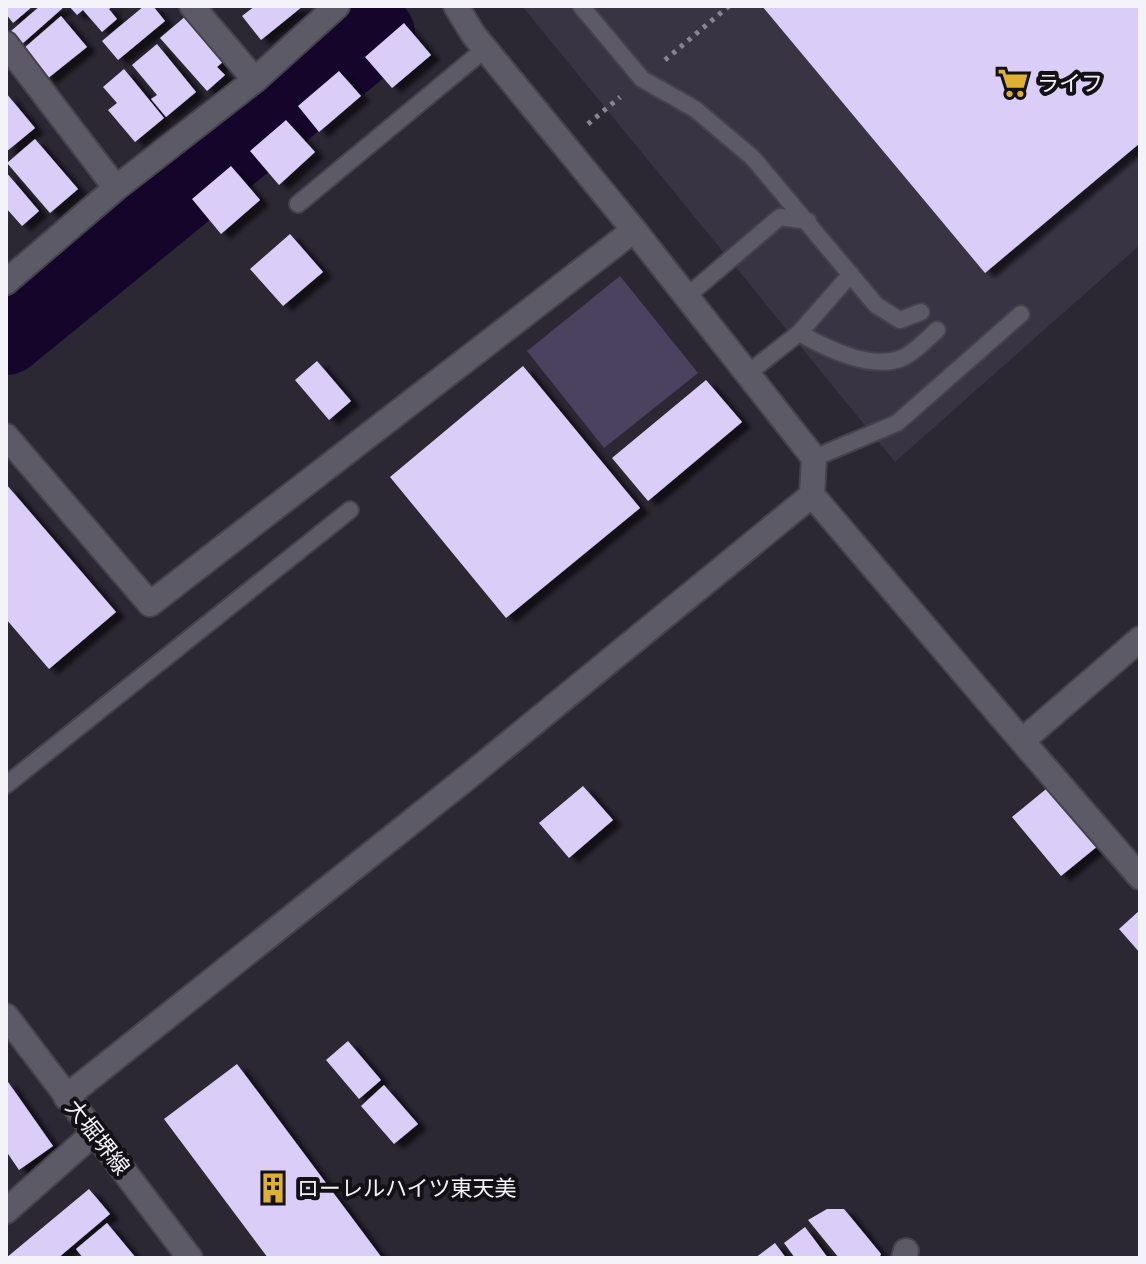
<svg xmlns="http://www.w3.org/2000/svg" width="1146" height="1264" font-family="Arial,'Noto Sans JP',sans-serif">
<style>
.built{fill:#383444}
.green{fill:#4a425f}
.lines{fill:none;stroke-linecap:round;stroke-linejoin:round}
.river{stroke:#15052a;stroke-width:78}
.building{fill:#dacef8;filter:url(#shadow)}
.service-casing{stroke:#45424b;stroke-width:20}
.minor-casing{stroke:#45424b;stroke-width:28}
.tertiary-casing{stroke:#45424b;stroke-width:28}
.secondary-casing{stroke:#45424b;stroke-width:28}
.path{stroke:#88858f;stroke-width:5;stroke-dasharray:4 6;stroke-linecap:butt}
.service{stroke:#5d5a67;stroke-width:16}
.minor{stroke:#5d5a67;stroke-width:24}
.tertiary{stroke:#5d5a67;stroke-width:24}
.secondary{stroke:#5d5a67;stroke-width:24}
.labels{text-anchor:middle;stroke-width:8;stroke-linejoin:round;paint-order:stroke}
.poi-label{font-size:22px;fill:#f5f3fa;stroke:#131116;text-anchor:start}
.street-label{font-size:22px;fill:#f5f3fa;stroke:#131116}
</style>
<defs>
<filter id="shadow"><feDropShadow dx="9" dy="5" stdDeviation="2" flood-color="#0009"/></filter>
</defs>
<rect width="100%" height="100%" fill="#2b2733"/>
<path class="built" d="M522 6H1140V245L895 462Z"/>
<path class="green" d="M620 276 698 373 604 448 527 351Z"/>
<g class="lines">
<path class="river" d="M6 336 376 34 357 15"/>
</g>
<path class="building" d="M6 6H33L13 23 6 14Z
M40 6H65L22 44 11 31Z
M69 6H113L109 9 117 19 102 32 83 10 77 15Z
M144 6H153L165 21 118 60 102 41Z
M255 6H303L261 40 242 16Z
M762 6H1140V143L985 273Z
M187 15 226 59 217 67 225 75 207 91 160 38Z
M61 16 87 47 47 79 23 49Z
M404 23 431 55 392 88 365 57Z
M157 44 196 92 166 117 151 99 157 95 132 65Z
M124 69 164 118 135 142 108 110 117 103 103 87Z
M339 71 361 96 319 132 298 106Z
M6 93 35 128 6 152Z
M286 120 315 152 279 185 250 151Z
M35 139 78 189 50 213 7 163Z
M231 166 260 200 221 234 192 199Z
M6 172 39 211 22 226 6 208Z
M290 234 323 272 283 306 250 269Z
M317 361 351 401 329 420 295 380Z
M523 366 640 508 506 618 390 477Z
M706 380 742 422 648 501 612 458Z
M6 484 116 612 49 669 6 619Z
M1051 785 1099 845 1061 876 1012 817Z
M583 786 613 820 569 858 539 823Z
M1140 910V953L1119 929Z
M348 1041 381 1080 359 1099 326 1060Z
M237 1064 382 1258H268L164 1119Z
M6 1079 53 1146 19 1170 6 1151Z
M384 1085 418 1124 394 1144 361 1106Z
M89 1189 110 1214 58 1258H6Z
M827 1209H844L881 1254 879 1258H839L808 1220Z
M107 1223 136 1258H83L76 1249Z
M805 1227 828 1258H795L784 1243Z
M775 1243 786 1258H755Z"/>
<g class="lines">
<g class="service-casing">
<path id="service" d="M581 6 642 79 695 109 753 158 876 305 900 320 921 312
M298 204 485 49
M686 297 780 217 808 221
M799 333 851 274
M747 374 799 333C826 348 871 371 902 358 914 353 927 339 937 330
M814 458 897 423 1021 314
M6 785 350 510"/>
</g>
<g class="minor-casing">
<path id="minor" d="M192 6 255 80
M6 44 116 188
M6 282 116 188 255 80 337 6
M6 436 150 604 634 230
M812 495 1022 741
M1140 639 1022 741 1140 877
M6 1211 94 1133
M904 1258 906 1251"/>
</g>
<g class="tertiary-casing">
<path id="tertiary" d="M66 1097 469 776 812 495 814 458 634 230 473 34 456 6"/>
</g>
<g class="secondary-casing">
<path id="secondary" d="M6 1016 190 1258"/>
</g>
<path class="path" d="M665 60 729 6
M588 124 620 97"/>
<use href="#service" class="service"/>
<use href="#minor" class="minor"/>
<use href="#tertiary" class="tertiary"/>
<use href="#secondary" class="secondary"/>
</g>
<defs>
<g id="supermarket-bare" transform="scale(2.4)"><path d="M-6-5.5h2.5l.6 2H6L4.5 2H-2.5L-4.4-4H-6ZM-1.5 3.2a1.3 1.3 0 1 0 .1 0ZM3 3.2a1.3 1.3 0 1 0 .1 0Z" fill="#deb133" stroke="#131116" stroke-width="2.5" paint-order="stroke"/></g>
<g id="building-bare" transform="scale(2.4)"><path d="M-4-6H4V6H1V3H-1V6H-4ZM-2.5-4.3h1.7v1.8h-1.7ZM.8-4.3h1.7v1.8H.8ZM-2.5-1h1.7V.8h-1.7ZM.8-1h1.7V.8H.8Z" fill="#deb133" stroke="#131116" stroke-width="2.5" paint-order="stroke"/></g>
</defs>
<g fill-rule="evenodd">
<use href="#supermarket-bare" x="1013" y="83"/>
<use href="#building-bare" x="273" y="1188"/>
</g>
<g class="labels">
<g class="poi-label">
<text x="1037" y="91">ライフ</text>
<text x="297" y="1196">ローレルハイツ東天美</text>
</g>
<g class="street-label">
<text transform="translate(98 1137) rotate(52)" y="8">大堀堺線</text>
</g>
</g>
<rect width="1146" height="1264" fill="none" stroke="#f5f3fa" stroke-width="16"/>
</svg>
